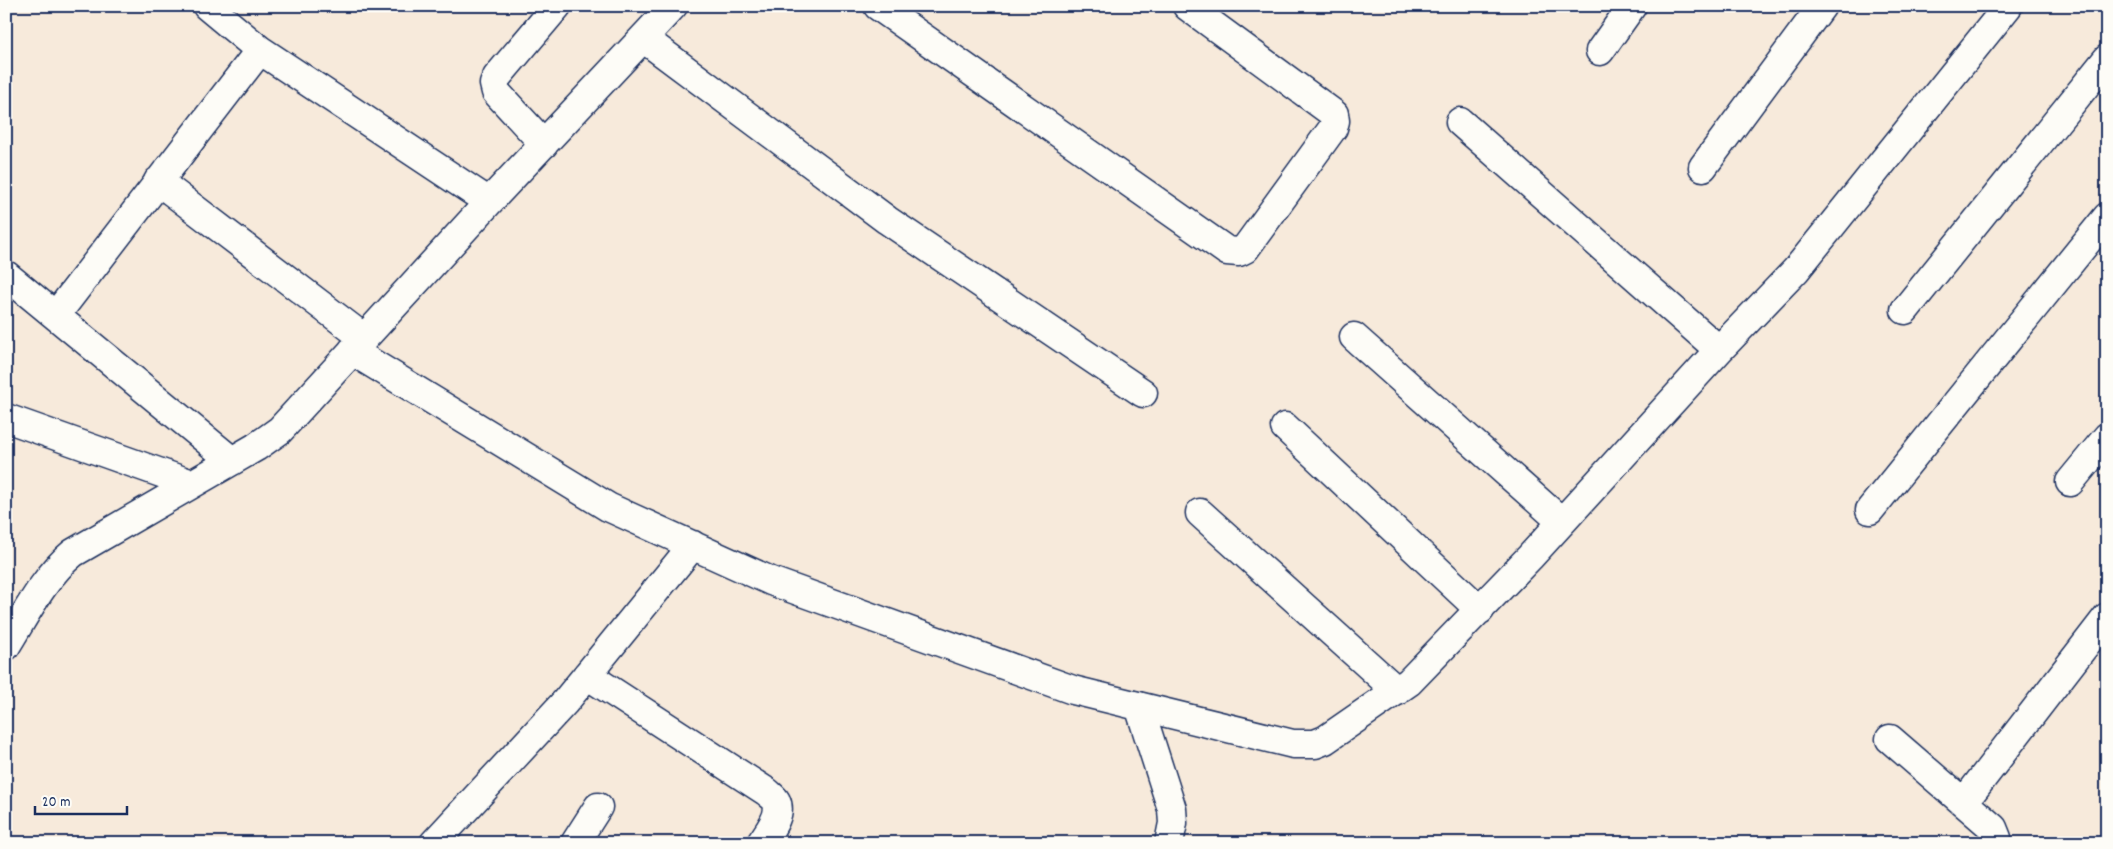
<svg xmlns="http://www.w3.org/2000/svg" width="2113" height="849" font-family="Dekko,sans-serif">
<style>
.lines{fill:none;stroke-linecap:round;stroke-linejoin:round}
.minor-casing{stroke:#1b2f5e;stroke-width:31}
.minor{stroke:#fdfcf7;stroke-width:28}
</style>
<rect width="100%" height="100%" fill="#f7eadb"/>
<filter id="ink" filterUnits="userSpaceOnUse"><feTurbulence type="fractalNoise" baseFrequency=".02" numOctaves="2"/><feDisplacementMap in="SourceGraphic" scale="10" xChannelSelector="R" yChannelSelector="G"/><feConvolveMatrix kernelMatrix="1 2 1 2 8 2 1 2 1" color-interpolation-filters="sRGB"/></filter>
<g filter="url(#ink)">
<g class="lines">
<g class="minor-casing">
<path id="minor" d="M207 6 260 50 489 202
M878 6 1227 251 1239 252 1245 249 1333 128 1335 121 1334 114 1187 6
M643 38 887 220 1143 393
M1600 51 1632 6
M1460 122 1719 350
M544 144 496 92 494 84 497 77 557 6
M1703 167 1822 6
M158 181 364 338
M6 275 232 461
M1905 310 2107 59
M56 315 260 50
M1354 337 1562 522
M352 351 608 507 771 581 1073 690 1293 744H1315L1325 740 1409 682 1530 557 1719 350 1796 270 2008 6
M6 418 192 484
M1285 427 1480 610
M2070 482 2107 437
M1870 510 2107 217
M1200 513 1397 691
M6 646C26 614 44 577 73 553L256 447 280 430 489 202 673 6
M587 675 767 792C770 795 775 798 776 801 783 815 768 832 761 843
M1139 706 1172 809 1173 823 1169 843
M1890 739 1993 828 1997 838 1996 843
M1964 802 2107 617
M434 843 565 702 693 545
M575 843 598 807"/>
</g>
<use href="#minor" class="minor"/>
</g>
</g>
<rect width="2113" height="849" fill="none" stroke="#fdfcf7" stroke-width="25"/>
<rect x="12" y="12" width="2088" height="824" fill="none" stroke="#1b2f5e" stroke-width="2" filter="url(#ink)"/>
<path d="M35 806v8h92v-8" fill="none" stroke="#1b2f5e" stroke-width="2.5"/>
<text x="42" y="806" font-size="15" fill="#1b2f5e" stroke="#fdfcf7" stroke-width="4" paint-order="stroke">20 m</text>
</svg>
